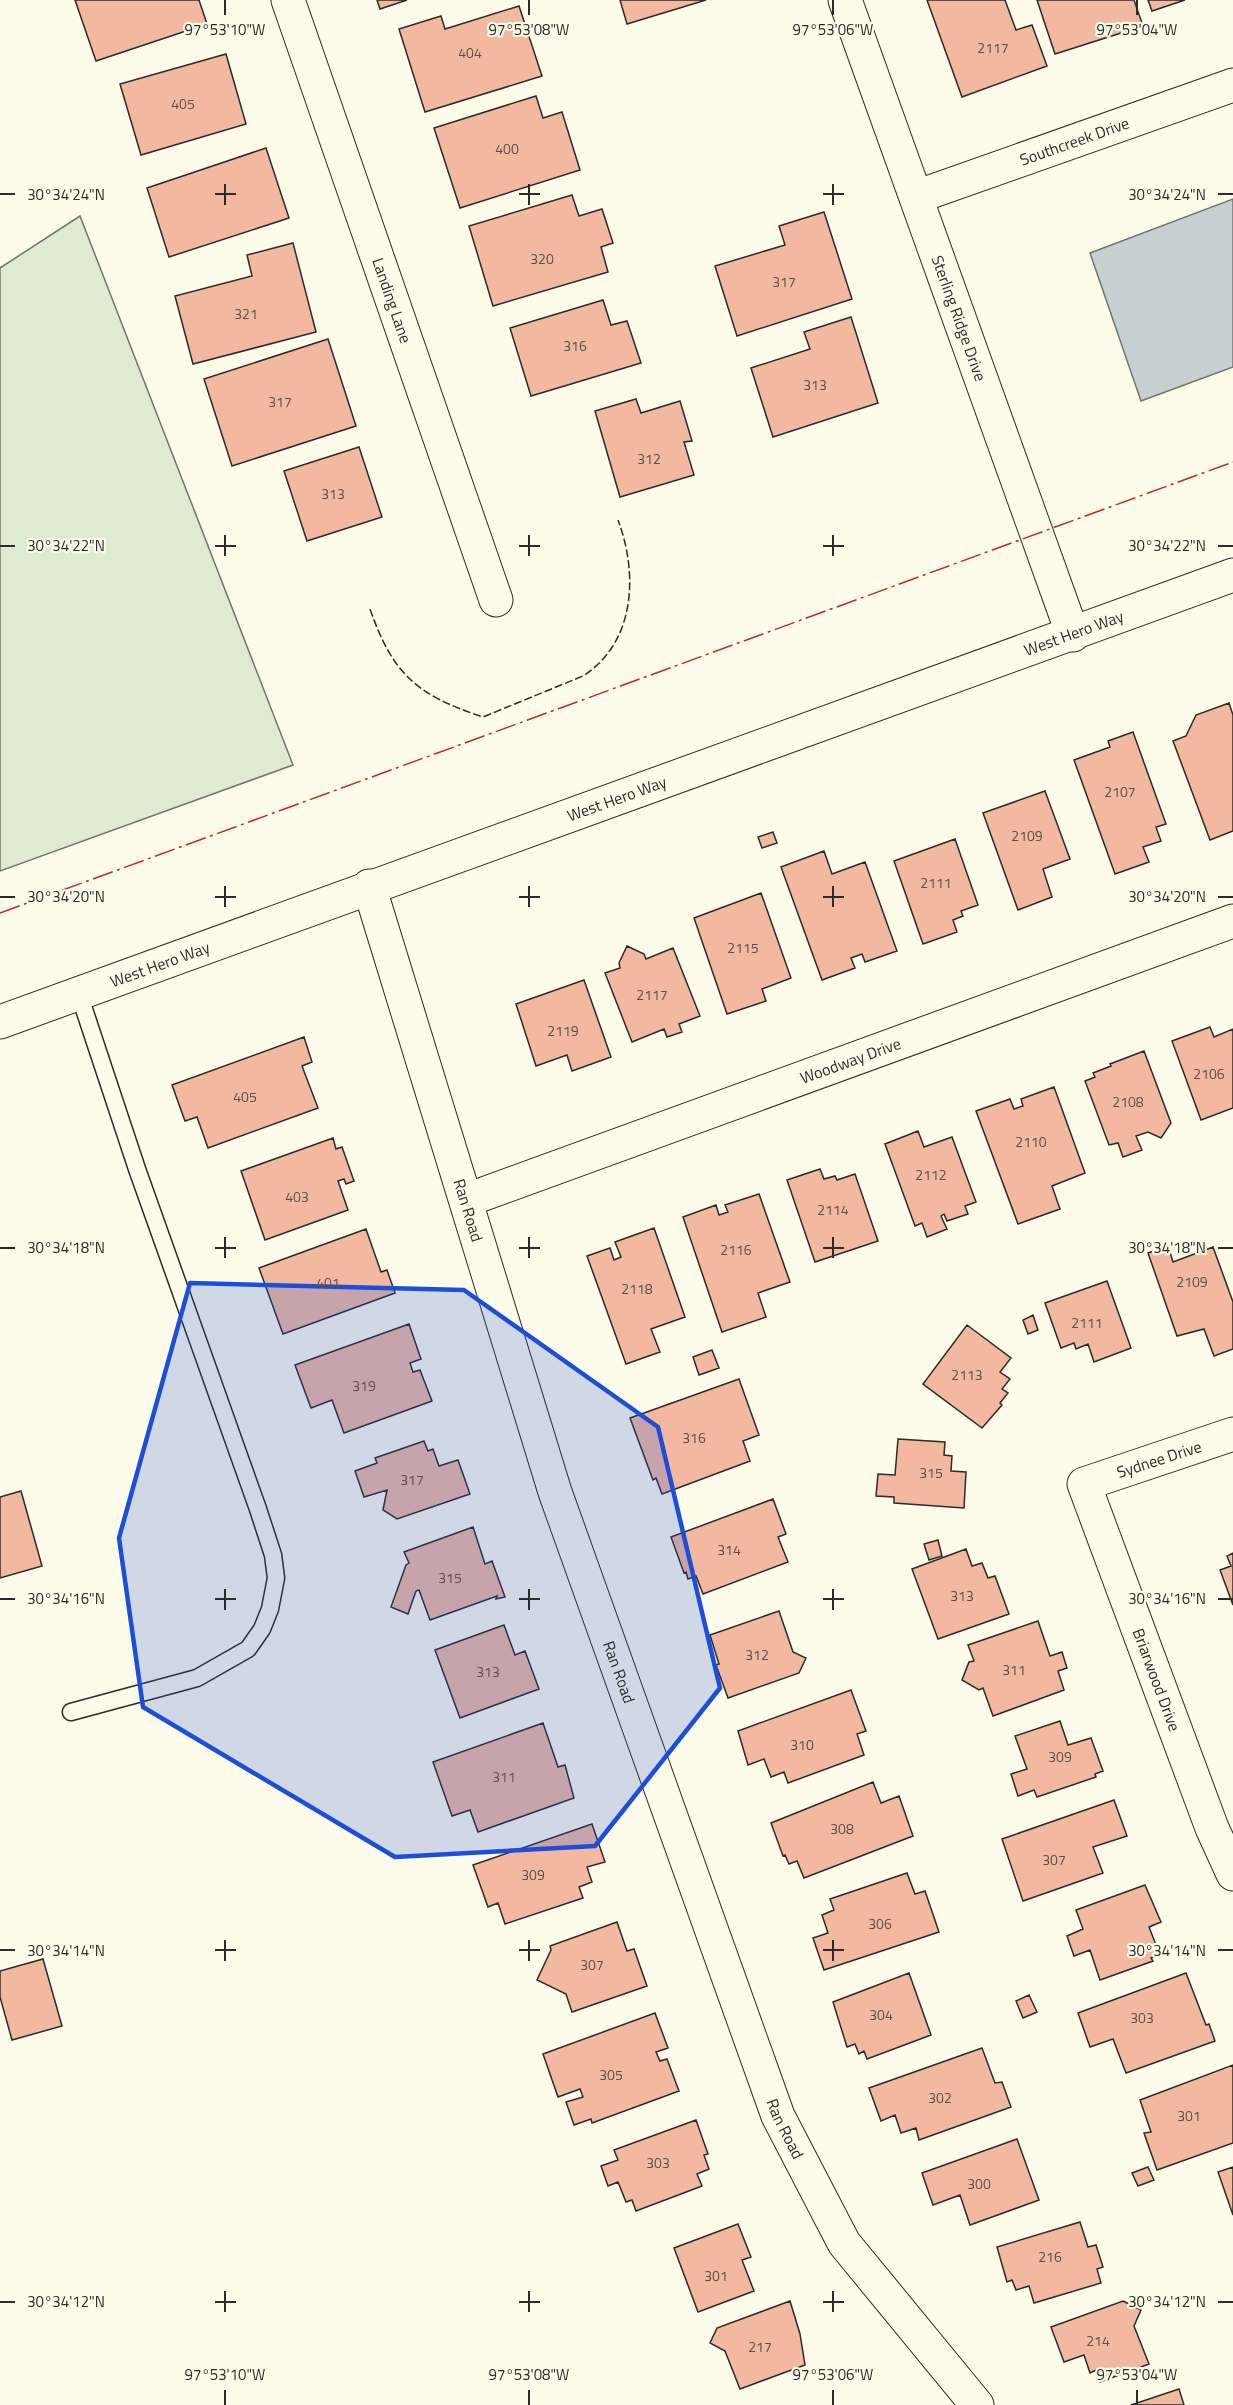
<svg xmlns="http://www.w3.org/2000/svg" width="1233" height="2405" font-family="'Titillium Web',sans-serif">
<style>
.green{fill:#deebd1;stroke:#74746e;stroke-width:1.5}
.water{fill:#c7d0d0;stroke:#74746e;stroke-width:1.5}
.building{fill:#f2b8a0;stroke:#2b2b2b;stroke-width:1.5}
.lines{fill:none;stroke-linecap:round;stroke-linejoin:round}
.lane-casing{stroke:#2b2b2b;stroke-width:19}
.street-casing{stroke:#2b2b2b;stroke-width:35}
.secondary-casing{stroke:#2b2b2b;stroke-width:35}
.lane{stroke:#fdfbea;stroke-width:16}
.street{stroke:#fdfbea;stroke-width:33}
.secondary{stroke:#fdfbea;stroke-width:33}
.fence{stroke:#2b2b2b;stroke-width:1.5;stroke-dasharray:8 3;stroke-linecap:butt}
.power{stroke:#c62828;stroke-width:1.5;stroke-dasharray:21 4.5 3 4.5;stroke-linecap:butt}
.marked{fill:#1d4ed8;fill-opacity:0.2;stroke:#1d4ed8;stroke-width:4.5;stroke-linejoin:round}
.ticks{fill:none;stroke:#2b2b2b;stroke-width:2}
.labels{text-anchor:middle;stroke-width:4.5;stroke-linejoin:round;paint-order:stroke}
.number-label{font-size:14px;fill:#5d4e48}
.street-label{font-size:16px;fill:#2b2b2b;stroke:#fdfbea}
.ticks-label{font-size:15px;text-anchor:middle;fill:#2b2b2b;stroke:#fdfbea;stroke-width:4.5;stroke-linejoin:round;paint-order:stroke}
</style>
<rect width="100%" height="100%" fill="#fdfbea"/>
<path class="green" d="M80 216 293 765 0 871V268Z"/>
<path class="water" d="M1233 199V367L1141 401 1090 253Z"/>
<path class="building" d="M75 0H199L207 24 96 61Z
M377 0H407L380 9Z
M620 0H706L627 24Z
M927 0H1005L1016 30 1032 25 1047 66 962 97Z
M1037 0H1134L1143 26 1055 54Z
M1148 0H1185L1152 11Z
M519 6 542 76 425 112 399 29 441 16 445 29Z
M226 54 246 124 141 155 120 84Z
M536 96 543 118 562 112 580 170 460 208 434 128Z
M266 148 289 218 169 257 147 188Z
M572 195 579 216 602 209 613 243 601 247 608 272 493 306 469 226Z
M824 212 852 299 737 336 715 266 785 245 779 226Z
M293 243 316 332 193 364 175 296 252 276 247 255Z
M603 300 611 325 627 321 641 363 531 396 510 328Z
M851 317 878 403 773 437 751 368 810 349 804 332Z
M328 339 356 426 232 466 204 379Z
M636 399 641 413 680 401 692 441 684 442 694 475 620 497 595 411Z
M359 447 382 517 307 541 284 471Z
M1229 703 1233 715V831L1210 840 1173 741 1186 736 1196 715Z
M1133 732 1166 824 1156 827 1161 841 1143 847 1149 862 1115 874 1074 760 1110 747 1108 741Z
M1045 791 1070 859 1043 869 1052 897 1018 910 983 813Z
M773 832 777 843 762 848 758 837Z
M955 839 978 905 961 911 963 916 953 920 957 932 923 944 894 861Z
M824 851 832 874 865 862 897 951 865 962 862 954 851 958 855 968 822 980 781 867Z
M761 893 791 978 762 989 766 1001 727 1014 694 918Z
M627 946 644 954 646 959 673 948 700 1016 679 1024 682 1032 667 1037 664 1029 632 1042 605 973 620 968 619 963Z
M584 980 611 1057 572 1071 567 1055 536 1066 516 1004Z
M1210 1027 1214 1037 1233 1029V1108L1201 1120 1172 1041Z
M304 1037 312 1062 302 1066 318 1108 208 1148 197 1117 185 1121 172 1085Z
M1144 1051 1171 1123 1161 1138 1148 1132 1136 1136 1142 1150 1123 1157 1118 1143 1109 1145 1085 1081 1095 1077 1093 1073 1111 1066 1110 1064Z
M1054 1087 1085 1173 1052 1186 1060 1209 1018 1224 976 1111 1010 1099 1014 1109 1023 1106 1021 1099Z
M918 1131 924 1147 952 1137 976 1202 965 1206 968 1214 947 1221 944 1214 941 1216 947 1229 927 1237 922 1223 915 1226 885 1144Z
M333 1138 336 1149 342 1147 354 1181 346 1184 344 1179 338 1181 348 1210 265 1240 241 1171Z
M820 1169 824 1179 835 1176 837 1180 855 1174 878 1241 815 1262 787 1180Z
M759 1194 790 1282 758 1293 766 1317 722 1332 683 1217 716 1205 719 1215 728 1212 725 1205Z
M654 1228 685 1317 651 1329 660 1352 626 1364 587 1256 610 1248 614 1260 621 1257 615 1242Z
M366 1229 381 1272 387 1270 395 1293 283 1334 259 1268Z
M1168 1246 1173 1262 1213 1247 1233 1302V1349L1214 1356 1204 1329 1177 1336 1148 1253Z
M1107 1281 1131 1348 1094 1362 1088 1344 1076 1349 1074 1343 1061 1348 1045 1303Z
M1033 1315 1038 1330 1028 1334 1023 1320Z
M409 1324 421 1359 410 1363 413 1372 420 1370 432 1401 344 1433 332 1400 311 1408 295 1365Z
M967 1325 1011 1358 1000 1372 1010 1379 1002 1389 1008 1393 1000 1403 1002 1405 982 1428 923 1384Z
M712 1350 719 1368 699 1375 693 1357Z
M739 1379 759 1435 743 1441 750 1461 662 1494 656 1478 653 1480 630 1418Z
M898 1439 945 1442 944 1455 952 1456 951 1471 966 1472 964 1508 894 1503V1497L876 1496 878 1474 895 1475Z
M424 1441 428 1451 433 1449 439 1466 458 1460 470 1494 397 1519 383 1510 387 1490 364 1497 355 1471 377 1463 375 1458Z
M21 1491 42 1566 0 1578V1497Z
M773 1499 786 1534 778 1537 788 1562 703 1594 696 1576 688 1579 686 1572 684 1573 671 1537Z
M473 1527 485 1564 492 1561 505 1597 496 1599 497 1596 430 1620 419 1590 416 1591 408 1614 391 1607 406 1565 409 1563 404 1552Z
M938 1540 942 1556 929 1560 924 1544Z
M966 1549 972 1566 982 1563 988 1578 995 1576 1009 1614 938 1639 912 1569Z
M1233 1553V1605L1220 1570 1231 1566 1227 1556Z
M779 1611 793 1652 806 1658 799 1673 728 1698 716 1665 719 1664 710 1635Z
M1038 1621 1050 1656 1062 1652 1067 1668 1058 1671 1064 1690 993 1716 983 1688 979 1690 962 1680 969 1662 974 1661 968 1645Z
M504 1625 515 1655 525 1651 539 1689 460 1718 435 1650Z
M851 1690 866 1731 857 1734 864 1755 788 1783 784 1772 771 1777 764 1759 748 1765 738 1731Z
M1060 1721 1068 1745 1091 1738 1103 1771 1095 1774 1096 1777 1037 1797 1034 1790 1018 1796 1011 1774 1027 1769 1015 1736Z
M543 1723 558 1767 565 1765 574 1798 478 1832 470 1810 452 1816 433 1762Z
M873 1782 881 1803 899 1796 913 1836 804 1878 797 1861 789 1864 785 1855 783 1856 771 1823Z
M1114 1800 1127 1836 1093 1847 1103 1873 1023 1901 1002 1839Z
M592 1824 605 1862 587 1867 592 1882 579 1887 583 1898 505 1924 498 1903 488 1907 473 1865Z
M907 1873 915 1894 925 1891 939 1932 824 1970 813 1938 828 1933 822 1915 834 1910 830 1899Z
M1145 1885 1161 1922 1149 1927 1160 1955 1151 1958 1153 1961 1100 1980 1090 1950 1074 1956 1067 1936 1083 1929 1076 1910Z
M617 1922 627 1951 634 1949 647 1986 572 2012 566 1994 537 1980 551 1950 550 1946Z
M43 1959 62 2026 12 2040 0 1997V1971Z
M909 1973 931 2035 867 2059 864 2051 859 2054 855 2044 847 2047 833 2002Z
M1186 1973 1206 2025 1209 2024 1215 2041 1126 2073 1113 2039 1090 2047 1078 2013Z
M1029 1995 1037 2012 1023 2018 1016 2001Z
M655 2013 668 2048 656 2052 660 2061 667 2059 679 2091 592 2123 591 2119 574 2125 566 2102 583 2097 580 2089 558 2097 543 2054Z
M982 2048 995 2083 1002 2082 1011 2107 919 2140 916 2128 901 2133 895 2115 881 2121 869 2088Z
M1233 2065V2143L1157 2170 1144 2133 1151 2132 1140 2100Z
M696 2120 708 2154 704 2155 709 2169 697 2174 702 2186 636 2211 632 2200 626 2202 618 2182 608 2186 601 2166 618 2160 614 2150Z
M1017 2139 1039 2200 970 2225 960 2195 933 2205 922 2173Z
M1148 2167 1154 2180 1138 2186 1132 2173Z
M1233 2167V2215L1218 2172Z
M1080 2222 1088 2247 1096 2245 1103 2267 1097 2269 1101 2283 1034 2303 1029 2286 1016 2290 1012 2280 1007 2282 997 2247Z
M738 2224 751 2257 742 2260 754 2291 698 2312 674 2248Z
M790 2301 800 2334 805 2365 740 2389 725 2351 710 2343 717 2328Z
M1123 2301 1141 2310 1134 2326 1149 2364 1100 2382 1096 2370 1090 2373 1084 2355 1064 2362 1051 2327Z
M1179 2389 1184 2405H1131Z"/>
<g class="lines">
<g class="lane-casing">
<path id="lane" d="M71 1712 197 1678 248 1649 262 1629 270 1609 276 1578 273 1555 258 1509 137 1169 79 994"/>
</g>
<g class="street-casing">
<g id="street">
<path id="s1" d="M288 0 496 600"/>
<path id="s2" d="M845 0 1073 635"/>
<path id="s3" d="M916 197 1233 85"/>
<path id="s4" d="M369 886 555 1492 778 2116 844 2243 977 2405"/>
<path id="s5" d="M467 1200 1233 921"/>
<path id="s6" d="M1233 1434 1084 1484 1212 1828 1233 1874"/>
</g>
</g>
<g class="secondary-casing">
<g id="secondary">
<path id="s7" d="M0 1022 1233 575"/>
</g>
</g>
<use href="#lane" class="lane"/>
<use href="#street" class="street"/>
<use href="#secondary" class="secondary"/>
<path class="fence" d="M370 609C393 675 417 695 483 717L583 676C636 642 638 573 618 520"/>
<path class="power" d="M0 913 1233 462"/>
</g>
<path class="marked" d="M190 1283 464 1290 658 1427 720 1688 595 1846 395 1857 143 1707 119 1538Z"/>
<path class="ticks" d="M225 0V15M529 0V15M833 0V15M1137 0V15M225 184V205M529 184V205M833 184V205M0 194H15M215 194H236M519 194H540M823 194H844M1218 194H1233M225 535V556M529 535V556M833 535V556M0 546H15M215 546H236M519 546H540M823 546H844M1218 546H1233M225 886V907M529 886V907M833 886V907M0 897H15M215 897H236M519 897H540M823 897H844M1218 897H1233M225 1237V1258M529 1237V1258M833 1237V1258M0 1248H15M215 1248H236M519 1248H540M823 1248H844M1218 1248H1233M225 1589V1610M529 1589V1610M833 1589V1610M0 1599H15M215 1599H236M519 1599H540M823 1599H844M1218 1599H1233M225 1940V1961M529 1940V1961M833 1940V1961M0 1950H15M215 1950H236M519 1950H540M823 1950H844M1218 1950H1233M225 2291V2312M529 2291V2312M833 2291V2312M0 2302H15M215 2302H236M519 2302H540M823 2302H844M1218 2302H1233M225 2390V2405M529 2390V2405M833 2390V2405M1137 2390V2405"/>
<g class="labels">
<g class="number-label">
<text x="993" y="53">2117</text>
<text x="470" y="58">404</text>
<text x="183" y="109">405</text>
<text x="507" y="154">400</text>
<text x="542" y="264">320</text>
<text x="784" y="287">317</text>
<text x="246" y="319">321</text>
<text x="575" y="351">316</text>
<text x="815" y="390">313</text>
<text x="280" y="407">317</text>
<text x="649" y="464">312</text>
<text x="333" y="499">313</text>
<text x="1120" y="797">2107</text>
<text x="1027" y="841">2109</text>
<text x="936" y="888">2111</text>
<text x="743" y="953">2115</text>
<text x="652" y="1000">2117</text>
<text x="563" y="1036">2119</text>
<text x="1209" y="1079">2106</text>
<text x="245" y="1102">405</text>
<text x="1128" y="1107">2108</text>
<text x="1031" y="1147">2110</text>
<text x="931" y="1180">2112</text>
<text x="297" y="1202">403</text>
<text x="833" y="1215">2114</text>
<text x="736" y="1255">2116</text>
<text x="1192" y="1287">2109</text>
<text x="328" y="1288">401</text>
<text x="637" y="1294">2118</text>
<text x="1087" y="1328">2111</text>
<text x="967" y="1380">2113</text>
<text x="364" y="1391">319</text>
<text x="694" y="1443">316</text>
<text x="931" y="1478">315</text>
<text x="412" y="1485">317</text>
<text x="729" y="1555">314</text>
<text x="450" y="1583">315</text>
<text x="962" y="1601">313</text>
<text x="757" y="1660">312</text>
<text x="1014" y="1675">311</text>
<text x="488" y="1677">313</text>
<text x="802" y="1750">310</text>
<text x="1060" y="1762">309</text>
<text x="504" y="1782">311</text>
<text x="842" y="1834">308</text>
<text x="1054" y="1865">307</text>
<text x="533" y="1880">309</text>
<text x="880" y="1929">306</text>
<text x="592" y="1970">307</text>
<text x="881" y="2020">304</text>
<text x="1142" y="2023">303</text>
<text x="611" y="2080">305</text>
<text x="940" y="2103">302</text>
<text x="1189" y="2121">301</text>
<text x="658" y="2168">303</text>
<text x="979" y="2189">300</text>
<text x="1050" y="2262">216</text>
<text x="716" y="2281">301</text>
<text x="1098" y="2346">214</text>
<text x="760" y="2352">217</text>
</g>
<g class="street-label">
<text dy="6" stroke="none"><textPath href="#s3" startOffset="168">Southcreek Drive</textPath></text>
<text dy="6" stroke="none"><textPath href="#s1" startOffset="318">Landing Lane</textPath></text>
<text dy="6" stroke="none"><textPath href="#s2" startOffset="338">Sterling Ridge Drive</textPath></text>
<text dy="6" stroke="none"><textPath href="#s7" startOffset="1142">West Hero Way</textPath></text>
<text dy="6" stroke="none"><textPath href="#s7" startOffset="656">West Hero Way</textPath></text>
<text dy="6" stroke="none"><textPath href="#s7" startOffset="170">West Hero Way</textPath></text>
<text dy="6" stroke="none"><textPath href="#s5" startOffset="408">Woodway Drive</textPath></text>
<text dy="6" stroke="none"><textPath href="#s4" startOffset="339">Ran Road</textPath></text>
<text transform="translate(1159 1459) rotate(-18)" y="6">Sydnee Drive</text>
<text dy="6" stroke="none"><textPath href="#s4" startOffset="825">Ran Road</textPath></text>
<text dy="6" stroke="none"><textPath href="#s6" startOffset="366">Briarwood Drive</textPath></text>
<text dy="6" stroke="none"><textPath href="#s4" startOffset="1311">Ran Road</textPath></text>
</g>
</g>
<g class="ticks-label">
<text x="225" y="35">97°53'10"W</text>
<text x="529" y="35">97°53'08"W</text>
<text x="833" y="35">97°53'06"W</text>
<text x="1137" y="35">97°53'04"W</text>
<text x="66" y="200">30°34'24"N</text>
<text x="1167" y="200">30°34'24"N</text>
<text x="66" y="551">30°34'22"N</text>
<text x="1167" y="551">30°34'22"N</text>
<text x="66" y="902">30°34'20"N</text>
<text x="1167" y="902">30°34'20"N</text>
<text x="66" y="1253">30°34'18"N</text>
<text x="1167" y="1253">30°34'18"N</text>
<text x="66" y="1604">30°34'16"N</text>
<text x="1167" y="1604">30°34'16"N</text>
<text x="66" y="1956">30°34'14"N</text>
<text x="1167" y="1956">30°34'14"N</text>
<text x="66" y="2307">30°34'12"N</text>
<text x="1167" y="2307">30°34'12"N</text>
<text x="225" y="2380">97°53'10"W</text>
<text x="529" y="2380">97°53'08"W</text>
<text x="833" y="2380">97°53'06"W</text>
<text x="1137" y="2380">97°53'04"W</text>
</g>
</svg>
